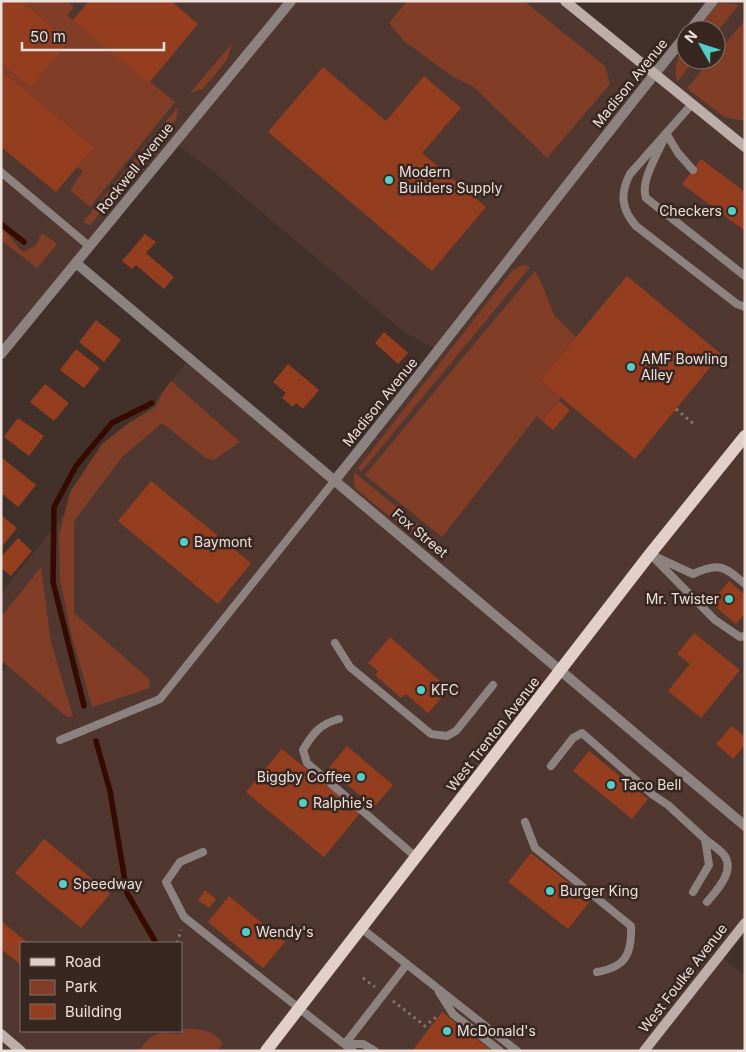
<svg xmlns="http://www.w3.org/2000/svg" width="746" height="1052" font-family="Inter,sans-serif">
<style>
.built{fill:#503831;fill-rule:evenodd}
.green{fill:#823d27}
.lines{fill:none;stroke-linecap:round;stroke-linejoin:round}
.stream{stroke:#370a00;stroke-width:5.5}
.building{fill:#953d1f}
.path{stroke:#847570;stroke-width:3;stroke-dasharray:2.5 4;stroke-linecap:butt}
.lane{stroke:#8c827f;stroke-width:8}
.street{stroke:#8c827f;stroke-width:10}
.secondary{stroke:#bdaea9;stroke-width:10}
.primary{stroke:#e3cfc9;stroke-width:12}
.poi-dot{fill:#55cec5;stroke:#382721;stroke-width:2}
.labels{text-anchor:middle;stroke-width:5;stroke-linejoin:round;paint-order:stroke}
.street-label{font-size:14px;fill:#ece0dd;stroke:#382721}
.poi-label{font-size:14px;fill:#ece0dd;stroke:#382721;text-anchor:start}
</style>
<rect width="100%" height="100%" fill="#42312b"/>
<path class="built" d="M1 1H565L654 74 686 35V60H716V30H690L713 1H745V923L719 955 745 976V1051H1V673L7 666 1 660V593L190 358 335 480 437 350 403 331 208 167 174 143 1 354ZM21 943H181V1031H21Z"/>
<path class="green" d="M21 1H67L74 7 67 15 175 102 90 207 70 190 83 171 77 166 93 146 1 70V63L31 88 69 42Z
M407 1H524L605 66 610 84 547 158 475 88 452 76 405 42 389 23Z
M724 3 739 5 716 33V30H697L717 4Z
M743 23 745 24V121L724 117 687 88 711 60H716V54Z
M232 43 227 60 203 89 190 93Z
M686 43V60H694L677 82C673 69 678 54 686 43Z
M178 107 176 120 90 225 83 222Z
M1 228C10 235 15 245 23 252L35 246 42 233 57 244 37 268 1 240Z
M526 265 530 267 361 472 358 468 512 271 520 266Z
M535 271 544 289 554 315 576 337 540 380 561 398 542 421 537 416 442 537 365 475Z
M171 381 240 442 214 460 206 458 162 423 122 457 74 521V613L150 680 149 688 92 707 71 633 60 579 59 536 70 492 102 444 130 422 156 407 162 393Z
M354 472 438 541 429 547 424 544 356 489 354 484Z
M41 567 51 643 73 716 67 717 1 660V617Z
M182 1029C198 1028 213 1030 223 1043L217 1051H138C156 1030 155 1033 181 1034Z"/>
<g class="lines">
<path class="stream" d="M1 224 24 242
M84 706 53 582 54 507 76 466 112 423 152 403
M96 741 110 791 127 893 156 943"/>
</g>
<path class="building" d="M1 1H21L69 42 31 88 1 63Z
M89 1H171L198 24 149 83 73 20Z
M323 67 386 121 424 76 461 108 422 153 486 207 432 271 268 132Z
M1 70 94 147 56 192 1 147Z
M701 159 745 192V231L682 184Z
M145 234 156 242 146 253 174 277 164 289 136 265 132 269 122 261Z
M627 276 721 354 635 459 540 380Z
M96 320 121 340 104 362 79 342Z
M384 332 408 353 398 364 375 343Z
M76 349 100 368 84 388 60 370Z
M288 364 319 390 303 409 296 403 293 407 282 398 286 393 273 382Z
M45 384 69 403 54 421 30 402Z
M559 401 570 410 553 430 542 421Z
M18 418 44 436 29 456 4 437Z
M1 457 36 485 18 507 1 493Z
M151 481 251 563 218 604 118 521Z
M1 515 17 528 1 548Z
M18 538 32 551 11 576 1 568V557Z
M729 581 745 595V613L736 624 711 603Z
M694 633 740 670 701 718 668 691 690 664 677 654Z
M390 637 449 689 428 713 406 694 401 698 375 675 378 671 368 663Z
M732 726 745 737V745L733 759 716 744Z
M347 746 393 785 374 807 328 769Z
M282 749 360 813 324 857 246 792Z
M589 751 648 799 632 819 573 771Z
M44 839 110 894 81 928 15 873Z
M531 853 591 900 568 929 508 882Z
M205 890 216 899 209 908 198 900Z
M229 896 285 942 263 968 208 922Z
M1 921 28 943H21V965L1 949Z
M442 1012 492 1051H412Z"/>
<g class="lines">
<path class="path" d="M676 409 695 425
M177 943 181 930
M363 978 375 987
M393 1001 425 1026 436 1017"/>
<path class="lane" d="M692 104 630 174C620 193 621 209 636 226L737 304 745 307
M666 133 678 153 693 170
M664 139C657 155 640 182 646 198L745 276
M1 172 89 246
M650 554 715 620 740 637 745 636
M654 556 693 574C719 562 724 566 745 584
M335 643 350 667 431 734 447 736 456 731 493 685
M339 719C320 724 313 733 303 750L307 763 416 857
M60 740 160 699 335 480
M551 766 573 738 582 733 653 795 668 805 705 839 709 865 693 892
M525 822 535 848 631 926C632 954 626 967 597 972
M705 839C711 844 719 849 724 855 736 871 716 891 707 902
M203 852 180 862 166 882 184 917 353 1051
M361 928 517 1051
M439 992 453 1014 500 1051
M345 1044 407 964
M345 1044H363L375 1051"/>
<path class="street" d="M690 30 713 1
M76 263 745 826
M1 354 291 1
M335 480C454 333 567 182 686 35"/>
<path class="secondary" d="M565 1 745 147
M1 1034 21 1051
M644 1051 745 923"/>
<path class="primary" d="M266 1051 650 554 745 436"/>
</g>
<g class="poi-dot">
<circle cx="389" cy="180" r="5"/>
<circle cx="732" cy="211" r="5"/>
<circle cx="631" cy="367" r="5"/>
<circle cx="184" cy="542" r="5"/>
<circle cx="729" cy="599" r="5"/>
<circle cx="421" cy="690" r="5"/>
<circle cx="361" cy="777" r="5"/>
<circle cx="611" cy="785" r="5"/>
<circle cx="303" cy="803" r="5"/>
<circle cx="63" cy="884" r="5"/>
<circle cx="550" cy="891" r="5"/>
<circle cx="246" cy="932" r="5"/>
<circle cx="447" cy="1031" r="5"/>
</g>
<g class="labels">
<g class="street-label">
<text transform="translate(630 83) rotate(-51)" y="5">Madison Avenue</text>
<text transform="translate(135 168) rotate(-51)" y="5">Rockwell Avenue</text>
<text transform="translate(380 402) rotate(-51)" y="5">Madison Avenue</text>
<text transform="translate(420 533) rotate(40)" y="5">Fox Street</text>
<text transform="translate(493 734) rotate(-52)" y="5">West Trenton Avenue</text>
<text transform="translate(683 978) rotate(-52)" y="5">West Foulke Avenue</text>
</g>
<g class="poi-label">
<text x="399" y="177">Modern<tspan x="399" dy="16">Builders Supply</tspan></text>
<text x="722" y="216" text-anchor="end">Checkers</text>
<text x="641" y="364">AMF Bowling<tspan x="641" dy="16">Alley</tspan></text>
<text x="194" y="547">Baymont</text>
<text x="719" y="604" text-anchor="end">Mr. Twister</text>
<text x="431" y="695">KFC</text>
<text x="351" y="782" text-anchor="end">Biggby Coffee</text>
<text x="621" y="790">Taco Bell</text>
<text x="313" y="808">Ralphie's</text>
<text x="73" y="889">Speedway</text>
<text x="560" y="896">Burger King</text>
<text x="256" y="937">Wendy's</text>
<text x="457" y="1036">McDonald's</text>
</g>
</g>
<rect width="746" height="1052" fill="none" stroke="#ece0dd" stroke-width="5"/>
<rect x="20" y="942" width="162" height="90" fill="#382721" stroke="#80716c"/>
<rect x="30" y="958" width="25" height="8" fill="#e3cfc9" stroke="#80716c"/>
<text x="65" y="967" font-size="15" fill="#ece0dd">Road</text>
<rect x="30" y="980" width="25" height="15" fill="#823d27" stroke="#80716c"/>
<text x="65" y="992" font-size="15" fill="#ece0dd">Park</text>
<rect x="30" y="1004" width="25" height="15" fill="#953d1f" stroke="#80716c"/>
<text x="65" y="1017" font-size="15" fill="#ece0dd">Building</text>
<g transform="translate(701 45) rotate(309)"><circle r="24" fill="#382721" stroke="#80716c"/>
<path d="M0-4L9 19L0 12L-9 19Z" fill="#55cec5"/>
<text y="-8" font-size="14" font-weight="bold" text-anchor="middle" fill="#ece0dd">N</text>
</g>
<path d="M22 42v8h142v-8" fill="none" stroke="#ece0dd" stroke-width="2.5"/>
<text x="30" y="42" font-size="15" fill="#ece0dd" stroke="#382721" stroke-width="4" paint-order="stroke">50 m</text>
</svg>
